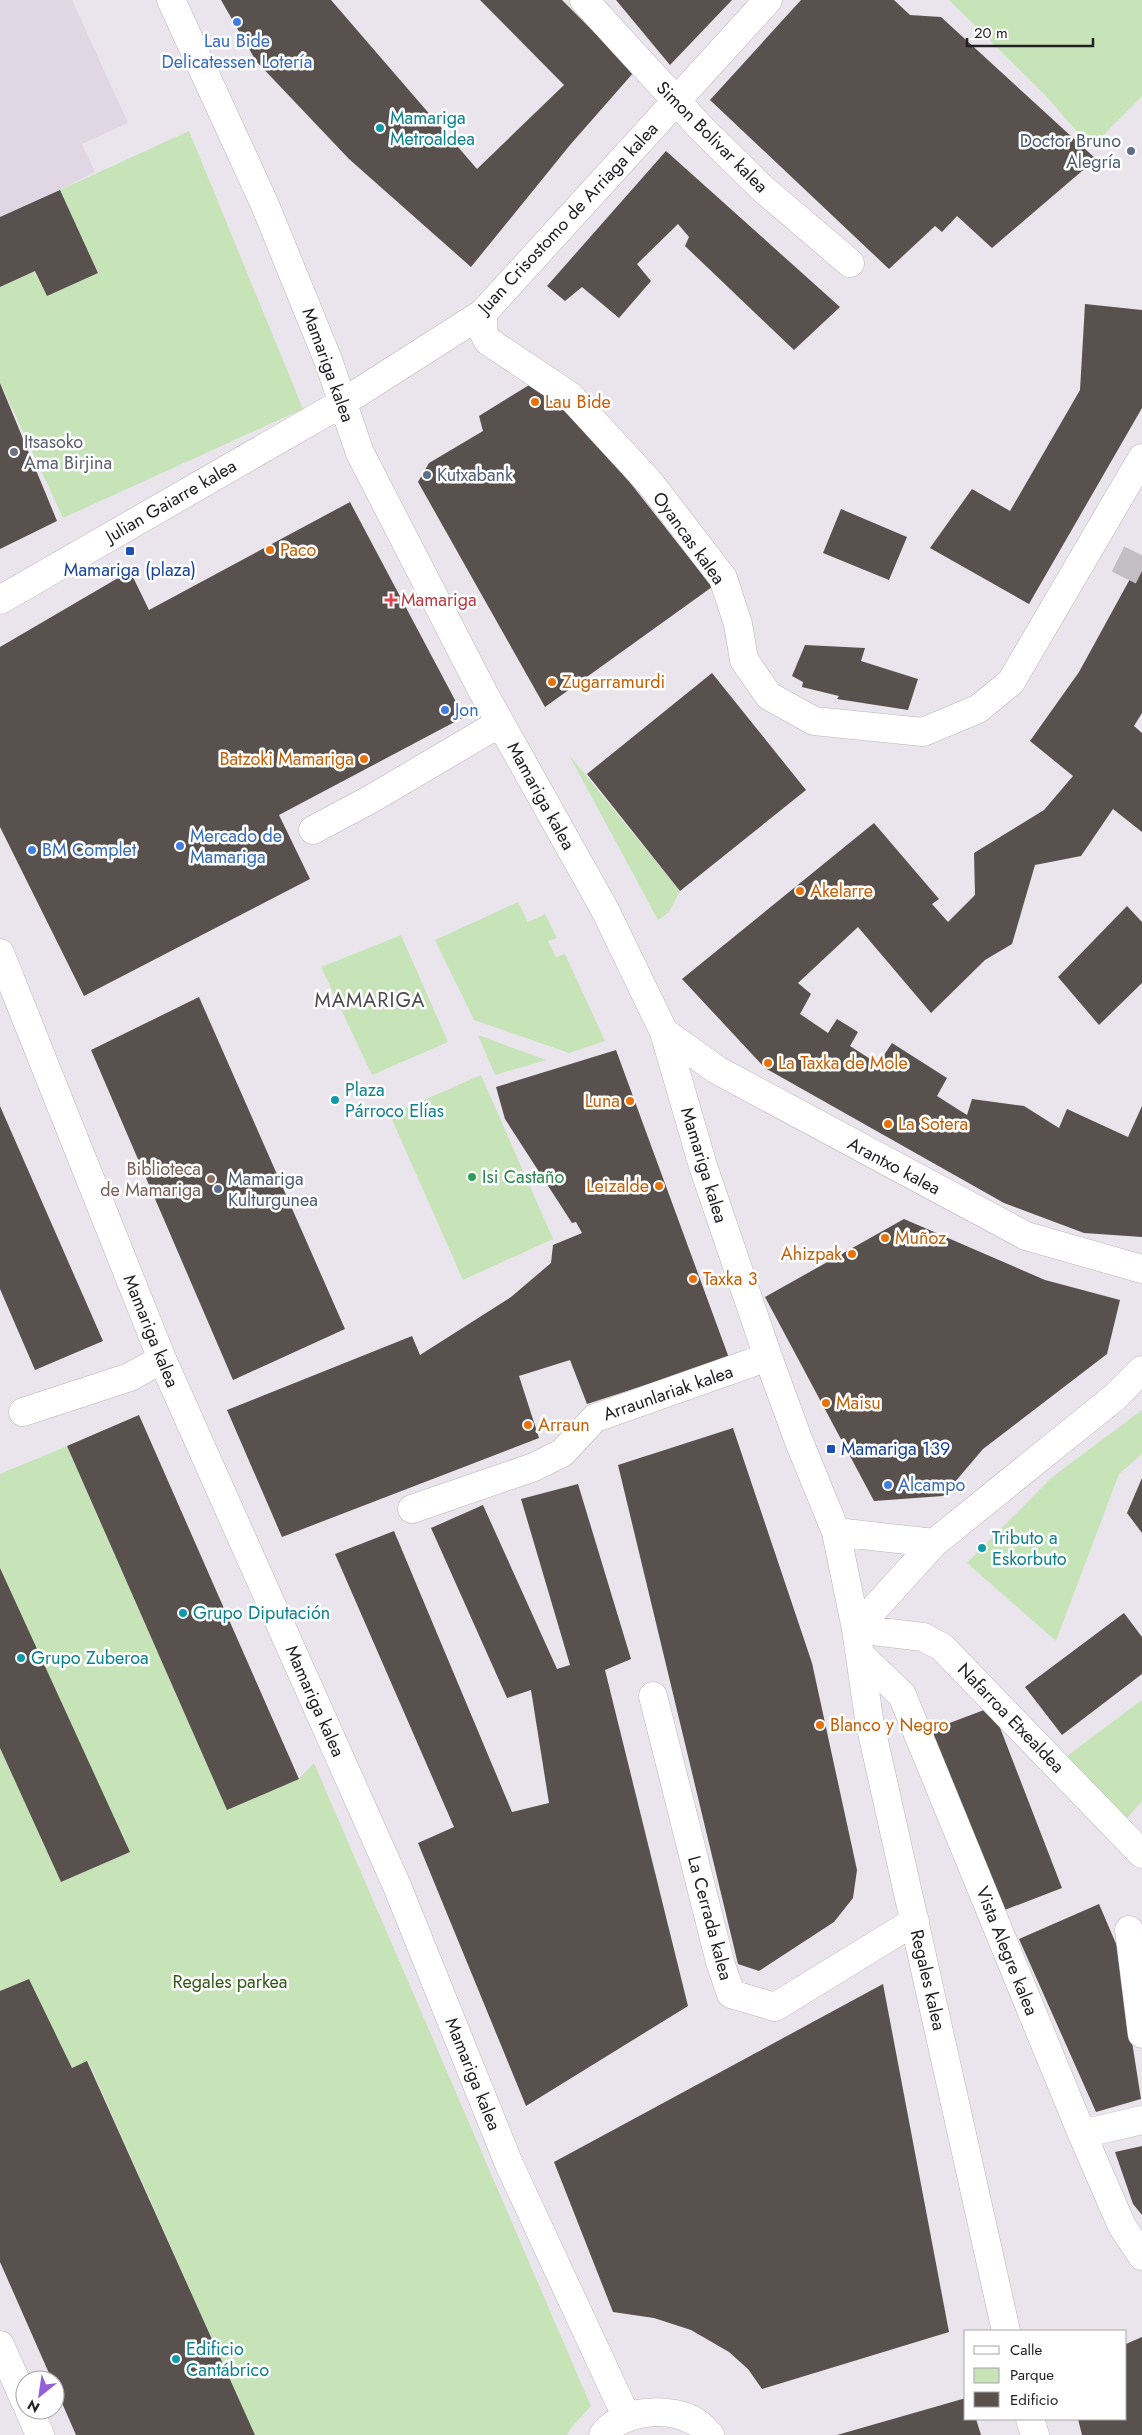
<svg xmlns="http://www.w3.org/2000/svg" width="1142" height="2435" font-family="Jost,sans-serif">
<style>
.built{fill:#e1d7e4}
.green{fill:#c7e4b9}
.building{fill:#58514e}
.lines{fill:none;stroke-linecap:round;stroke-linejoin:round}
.minor-tunnel{stroke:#c2bec4;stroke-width:28;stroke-dasharray:28 14;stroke-linecap:butt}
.minor-casing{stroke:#bab5bb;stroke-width:29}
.minor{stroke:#fff;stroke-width:28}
.shop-dot{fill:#3f7fe0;stroke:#fff;stroke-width:2}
.culture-dot{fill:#0f9aa8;stroke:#fff;stroke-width:2}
.service-dot{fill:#5c6f8a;stroke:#fff;stroke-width:2}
.food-dot{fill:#e8710a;stroke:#fff;stroke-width:2}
.worship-dot{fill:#6b7280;stroke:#fff;stroke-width:2}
.transit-dot{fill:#1a4fb4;stroke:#fff;stroke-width:2}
.health-dot{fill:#e0444e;stroke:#fff;stroke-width:2}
.leisure-dot{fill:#2e9e5b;stroke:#fff;stroke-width:2}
.education-dot{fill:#8d6e63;stroke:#fff;stroke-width:2}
.labels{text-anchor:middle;stroke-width:5;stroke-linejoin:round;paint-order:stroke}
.shop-label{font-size:18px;fill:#366cbe;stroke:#fff;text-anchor:start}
.culture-label{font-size:18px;fill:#0d838f;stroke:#fff;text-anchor:start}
.street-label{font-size:18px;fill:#222023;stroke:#fff}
.service-label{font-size:18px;fill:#4e5e75;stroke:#fff;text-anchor:start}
.food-label{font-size:18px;fill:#c56008;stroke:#fff;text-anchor:start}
.worship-label{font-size:18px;fill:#5b616d;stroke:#fff;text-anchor:start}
.transit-label{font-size:18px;fill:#164399;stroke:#fff}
.health-label{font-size:18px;fill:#be3a42;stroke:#fff;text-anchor:start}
.education-label{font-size:18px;fill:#785e54;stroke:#fff;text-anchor:end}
.leisure-label{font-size:18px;fill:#27864d;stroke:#fff;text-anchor:start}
.park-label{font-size:18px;fill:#315817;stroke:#fff}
.quarter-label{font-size:20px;letter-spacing:1px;fill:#4e4a50;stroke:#fff}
</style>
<rect width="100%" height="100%" fill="#eae5ec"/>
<path class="built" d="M0 0H72L128 123 82 144 95 172 60 190 98 273 47 296 35 271 0 287Z"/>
<path class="green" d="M949 0H1142V96L1091 148 1046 96Z
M189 131 303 409 63 518 0 382V287L35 271 47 296 98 272 60 190Z
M569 755 680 891 669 912 658 920Z
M518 902 528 922 545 914 557 938 548 941 556 957 565 954 605 1041 569 1053 474 1020 435 940Z
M401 935 448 1042 372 1075 321 967Z
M478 1035 546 1060 495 1075Z
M481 1075 553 1239 463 1280 390 1115Z
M1142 1410V1454L1119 1474 1056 1641 967 1563 1051 1478Z
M67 1446 227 1810 299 1779 314 1763 591 2406 571 2428 567 2435H255L88 2061 72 2068 29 1979 0 1991V1748L61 1882 130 1852 0 1568V1474Z
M1142 1700V1801L1127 1818 1067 1756Z"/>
<path class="building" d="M221 0H331L477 169 564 85 480 0H562L634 72 570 145 471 267 349 159 256 61Z
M616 0H732L670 65Z
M801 0H894L910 15 941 17 1096 159 992 248 957 216 942 232 935 226 889 269 710 100Z
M666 151 840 307 794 350 685 246 689 237 678 224 637 264 651 281 619 318 582 287 565 301 547 286Z
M60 190 98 273 47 296 35 271 0 287V217Z
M1085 304 1142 310V408L1029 604 930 548 972 489 1010 511 1080 390Z
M534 382 581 420 712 587 545 707 418 482 429 463 483 431 479 416Z
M0 383 57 521 0 549Z
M350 502 464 717 279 815 310 879 84 996 0 827V647L130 571 149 610Z
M841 509 907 537 889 580 823 553Z
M1142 557V713L1134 726 1142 733V832L1113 809 1081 856 1035 865 1012 944 985 960 931 1013 858 927 798 983 811 994 800 1014 828 1033 837 1019 858 1032 850 1046 878 1064 892 1043 947 1078 937 1096 967 1115 972 1099 1024 1106 1059 1128 1067 1109 1128 1137 1142 1106V1237L1084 1233 1004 1203 765 1068 682 979 874 823 939 899 932 904 948 922 975 895 974 853 1044 810 1073 776 1030 741 1079 672Z
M805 645 865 648 861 661 918 679 908 710 837 699 839 696 802 687 803 682 792 676Z
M712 673 806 790 680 891 587 774Z
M1127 906 1142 922V983L1099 1025 1058 977Z
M199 997 345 1329 233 1380 91 1050Z
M616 1050 729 1358 587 1404 570 1360 519 1376 539 1438 282 1537 227 1410 412 1336 420 1355 511 1297 551 1263 553 1245 582 1233 576 1222 572 1223 505 1119 496 1087Z
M0 1106 103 1341 35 1370 0 1289Z
M904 1219 1045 1280 1120 1300 1107 1354 983 1449 943 1496 874 1501 765 1297Z
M139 1415 299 1779 227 1810 67 1446Z
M733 1428 812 1663 857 1870 853 1898 834 1922 759 1971 738 1964 618 1465Z
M1142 1478V1533L1127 1513Z
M578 1484 631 1659 605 1670 688 2006 526 2106 418 1843 454 1827 335 1554 394 1531 512 1812 549 1803 531 1690 507 1698 431 1528 483 1505 557 1669 570 1665 521 1499Z
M0 1568 130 1852 61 1882 0 1748Z
M1124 1613 1142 1637V1674L1062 1735 1025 1687Z
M992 1707 1062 1888 1002 1911 931 1730Z
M1099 1904 1117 1946 1141 2099 1096 2112 1019 1939Z
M29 1979 72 2068 87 2061 255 2435H76L55 2387V2380H52L0 2262V1991Z
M883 1984 949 2332 762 2389 748 2369 729 2352 691 2330 654 2318 613 2312 554 2162Z
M1142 2146V2215L1133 2204 1115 2152Z
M1142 2337V2435H1082L1078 2419H1126V2344Z
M966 2398V2419H976L981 2435H837Z"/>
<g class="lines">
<path class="minor-tunnel" d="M1118 559 1142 571"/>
<g class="minor-casing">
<path id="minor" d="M171 0 265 205 328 360 360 453 483 692 605 910 664 1032 703 1166 768 1357 798 1439 836 1532 856 1629 869 1719 1006 2331
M584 0 701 128 763 189 850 263
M483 313V332L488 341 570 396 650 483 723 578 738 624 744 660 769 696 814 721 923 732 978 709 1011 682 1142 458
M0 600 342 403 483 313 768 0
M313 830 371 799 500 723
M0 953 162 1359 397 1886 509 2164 627 2418
M664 1032 717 1070 1026 1236 1142 1269
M23 1412 130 1377 162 1359
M412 1509 534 1467 562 1453 595 1418 768 1357
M836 1532 934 1543
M856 1629 934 1543 1115 1397 1142 1370
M856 1629 923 1637 942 1647 1142 1854
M860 1655 902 1695 1082 2134 1122 2226 1142 2256
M653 1696 720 1962 731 1994 775 2007 915 1921
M1129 1930 1142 2034
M1082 2134 1142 2120
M0 2345 25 2401
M29 2410 40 2435
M1030 2419 1035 2435
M603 2435C623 2409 669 2406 696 2422 701 2425 706 2431 710 2435"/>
</g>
<use href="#minor" class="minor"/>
</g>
<g class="shop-dot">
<circle cx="237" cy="22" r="5"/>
<circle cx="445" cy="710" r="5"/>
<circle cx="180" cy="846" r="5"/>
<circle cx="32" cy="850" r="5"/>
<circle cx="888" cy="1485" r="5"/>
</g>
<g class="culture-dot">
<circle cx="380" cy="128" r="5"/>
<circle cx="335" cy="1100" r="5"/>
<circle cx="982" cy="1548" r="5"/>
<circle cx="183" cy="1613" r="5"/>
<circle cx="21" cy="1658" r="5"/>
<circle cx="176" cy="2359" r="5"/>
</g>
<g class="service-dot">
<circle cx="1131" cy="151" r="5"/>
<circle cx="427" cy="475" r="5"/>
<circle cx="218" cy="1189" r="5"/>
</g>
<g class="food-dot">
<circle cx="535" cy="402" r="5"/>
<circle cx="270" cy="550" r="5"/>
<circle cx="552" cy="682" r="5"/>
<circle cx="364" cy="759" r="5"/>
<circle cx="800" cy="891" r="5"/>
<circle cx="768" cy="1063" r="5"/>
<circle cx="630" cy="1101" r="5"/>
<circle cx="888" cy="1124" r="5"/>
<circle cx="659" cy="1186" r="5"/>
<circle cx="885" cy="1238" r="5"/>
<circle cx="852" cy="1254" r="5"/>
<circle cx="693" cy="1279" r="5"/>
<circle cx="826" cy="1403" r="5"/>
<circle cx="528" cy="1425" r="5"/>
<circle cx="820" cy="1725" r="5"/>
</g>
<circle class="worship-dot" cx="14" cy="452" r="5"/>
<g class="transit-dot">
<rect x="125" y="546" width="10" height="10" rx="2.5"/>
<rect x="826" y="1444" width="10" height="10" rx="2.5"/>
</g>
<path class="health-dot" d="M388.5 592.5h5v5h5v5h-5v5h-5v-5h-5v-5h5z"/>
<circle class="leisure-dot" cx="472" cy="1177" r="5"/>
<circle class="education-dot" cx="211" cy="1179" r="5"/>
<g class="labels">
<g class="shop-label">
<text x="237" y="47" text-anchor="middle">Lau Bide<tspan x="237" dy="21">Delicatessen Lotería</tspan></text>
<text x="455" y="716">Jon</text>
<text x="190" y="842">Mercado de<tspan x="190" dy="21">Mamariga</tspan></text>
<text x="42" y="856">BM Complet</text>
<text x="898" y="1491">Alcampo</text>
</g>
<g class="culture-label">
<text x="390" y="124">Mamariga<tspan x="390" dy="21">Metroaldea</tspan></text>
<text x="345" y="1096">Plaza<tspan x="345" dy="21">Párroco Elías</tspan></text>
<text x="992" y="1544">Tributo a<tspan x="992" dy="21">Eskorbuto</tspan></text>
<text x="193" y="1619">Grupo Diputación</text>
<text x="31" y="1664">Grupo Zuberoa</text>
<text x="186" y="2355">Edificio<tspan x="186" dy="21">Cantábrico</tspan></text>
</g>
<g class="street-label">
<text transform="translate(712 137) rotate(45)" y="6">Simon Bolivar kalea</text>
<text transform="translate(568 218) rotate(-47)" y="6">Juan Crisostomo de Arriaga kalea</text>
<text transform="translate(328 365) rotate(70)" y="6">Mamariga kalea</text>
<text transform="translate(171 501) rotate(-30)" y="6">Julian Gaiarre kalea</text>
<text transform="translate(689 538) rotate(54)" y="6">Oyancas kalea</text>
<text transform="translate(541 796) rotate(61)" y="6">Mamariga kalea</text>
<text transform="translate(704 1165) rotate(73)" y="6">Mamariga kalea</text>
<text transform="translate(894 1166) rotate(28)" y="6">Arantxo kalea</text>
<text transform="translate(151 1331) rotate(68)" y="6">Mamariga kalea</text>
<text transform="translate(668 1393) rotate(-19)" y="6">Arraunlariak kalea</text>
<text transform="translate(315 1701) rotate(66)" y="6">Mamariga kalea</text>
<text transform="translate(1011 1718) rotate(46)" y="6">Nafarroa Etxealdea</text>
<text transform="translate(710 1918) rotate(75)" y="6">La Cerrada kalea</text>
<text transform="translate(1007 1951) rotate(68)" y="6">Vista Alegre kalea</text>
<text transform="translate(928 1980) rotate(77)" y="6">Regales kalea</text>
<text transform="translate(473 2074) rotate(68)" y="6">Mamariga kalea</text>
</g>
<g class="service-label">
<text x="1121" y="147" text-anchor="end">Doctor Bruno<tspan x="1121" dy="21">Alegría</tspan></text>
<text x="437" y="481">Kutxabank</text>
<text x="228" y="1185">Mamariga<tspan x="228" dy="21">Kulturgunea</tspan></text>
</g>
<g class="food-label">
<text x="545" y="408">Lau Bide</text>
<text x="280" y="556">Paco</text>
<text x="562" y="688">Zugarramurdi</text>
<text x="354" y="765" text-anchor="end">Batzoki Mamariga</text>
<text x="810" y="897">Akelarre</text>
<text x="778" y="1069">La Taxka de Mole</text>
<text x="620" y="1107" text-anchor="end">Luna</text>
<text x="898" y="1130">La Sotera</text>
<text x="649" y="1192" text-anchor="end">Leizalde</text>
<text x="895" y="1244">Muñoz</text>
<text x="842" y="1260" text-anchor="end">Ahizpak</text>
<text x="703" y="1285">Taxka 3</text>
<text x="836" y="1409">Maisu</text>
<text x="538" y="1431">Arraun</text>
<text x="830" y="1731">Blanco y Negro</text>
</g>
<g class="worship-label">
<text x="24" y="448">Itsasoko<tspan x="24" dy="21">Ama Birjina</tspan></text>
</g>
<g class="transit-label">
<text x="130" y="576">Mamariga (plaza)</text>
<text x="841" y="1455" text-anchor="start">Mamariga 139</text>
</g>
<g class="health-label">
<text x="401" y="606">Mamariga</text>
</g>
<g class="education-label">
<text x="201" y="1175">Biblioteca<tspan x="201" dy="21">de Mamariga</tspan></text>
</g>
<g class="leisure-label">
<text x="482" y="1183">Isi Castaño</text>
</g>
<g class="park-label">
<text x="230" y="1988">Regales parkea</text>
</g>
<g class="quarter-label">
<text x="370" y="1007">MAMARIGA</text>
</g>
</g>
<rect x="964" y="2330" width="162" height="90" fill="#ffffff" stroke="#a7a6a7"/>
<rect x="974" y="2346" width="25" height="8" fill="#ffffff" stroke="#a7a6a7"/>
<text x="1010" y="2355" font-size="15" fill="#222023">Calle</text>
<rect x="974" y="2368" width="25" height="15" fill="#c7e4b9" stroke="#a7a6a7"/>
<text x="1010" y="2380" font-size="15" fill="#222023">Parque</text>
<rect x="974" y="2392" width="25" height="15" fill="#58514e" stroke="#a7a6a7"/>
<text x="1010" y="2405" font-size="15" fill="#222023">Edificio</text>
<g transform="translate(40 2395) rotate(210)"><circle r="24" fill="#ffffff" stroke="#a7a6a7"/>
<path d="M0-4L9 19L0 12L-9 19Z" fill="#925fd8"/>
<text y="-8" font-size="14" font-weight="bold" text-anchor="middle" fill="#222023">N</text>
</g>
<path d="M967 38v8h126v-8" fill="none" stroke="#222023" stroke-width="2.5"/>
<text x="974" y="38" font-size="15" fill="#222023" stroke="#ffffff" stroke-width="4" paint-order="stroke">20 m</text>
</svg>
